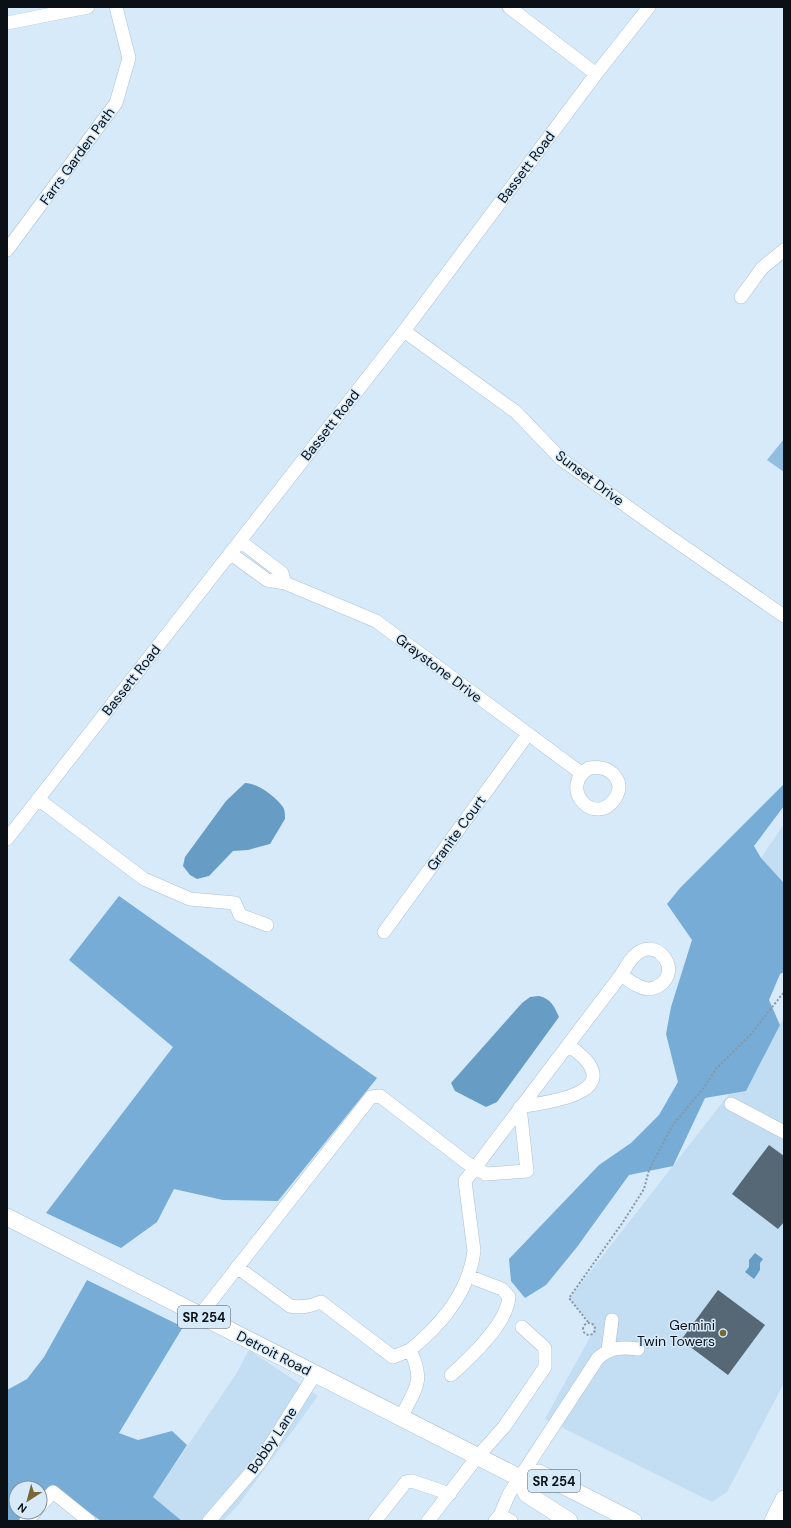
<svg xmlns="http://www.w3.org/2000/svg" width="791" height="1528" font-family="'DM Sans',sans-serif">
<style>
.built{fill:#c3ddf2}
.green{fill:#91bddf}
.forest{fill:#76acd5}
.water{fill:#679cc5}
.building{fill:#566775}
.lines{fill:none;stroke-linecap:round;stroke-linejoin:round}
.minor-casing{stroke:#aec1d0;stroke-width:14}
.major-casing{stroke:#aec1d0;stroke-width:18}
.path{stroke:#8897a3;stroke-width:2;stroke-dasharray:2 2;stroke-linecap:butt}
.minor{stroke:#fff;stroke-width:13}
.major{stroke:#fff;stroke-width:17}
.poi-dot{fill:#776735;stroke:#d6eafa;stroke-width:1.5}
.labels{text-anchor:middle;stroke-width:3;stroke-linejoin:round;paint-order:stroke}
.shield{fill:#d6eafa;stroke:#47515a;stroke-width:1}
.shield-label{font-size:13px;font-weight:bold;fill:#0a1016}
.street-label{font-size:14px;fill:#0a1016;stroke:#d6eafa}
.poi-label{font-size:14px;fill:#0a1016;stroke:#d6eafa;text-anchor:end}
</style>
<rect width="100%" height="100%" fill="#d6eafa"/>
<path class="built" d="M784 824V883L761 858Z
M784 1017V1383L727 1492 712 1502 545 1419 595 1328 569 1299 729 1094 746 1091Z
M249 1350 318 1396 239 1504 223 1521H182L153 1497 236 1374Z"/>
<path class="green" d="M784 439V472L767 460Z"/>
<path class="forest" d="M784 784V806L754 846 761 858 784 883V972L780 974 769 1000 780 1025 746 1091 705 1098 673 1166 629 1175 577 1247 546 1285 525 1298 511 1281 509 1259 599 1165 631 1143 659 1115 678 1082 666 1034 671 1007 692 940 667 904 680 888Z
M119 896 377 1078 278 1201 223 1200 174 1189 157 1222 121 1248 46 1213 173 1047 69 960Z
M87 1280 183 1327 119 1433 138 1440 172 1431 187 1445 153 1497 182 1521H101L53 1486 40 1500V1488H16V1512H29L21 1521H7V1390L27 1379 44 1357Z"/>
<path class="water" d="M245 783C257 783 275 796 283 807 285 810 285 815 285 819L270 844 248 850 233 851 209 876 197 879 190 875 183 866 185 857 226 801Z
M539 996C551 999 554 1006 559 1017L497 1102 486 1107 455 1091 451 1083 522 1003 530 997Z
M755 1253 763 1259 760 1263V1270L754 1279 745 1272 749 1267V1260Z"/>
<path class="building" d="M769 1145 784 1156V1222L778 1229 732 1194Z
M718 1290 765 1325 728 1375 681 1340Z"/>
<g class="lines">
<g class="minor-casing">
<path id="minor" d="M509 7 596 74
M7 23 88 7
M7 250 116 103 129 58 116 7
M741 297 762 268 784 250
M404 331 516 412 561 459 660 530 784 616
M240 541 282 573 285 583
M230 553 267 580 285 583 376 621 581 773
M589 768C592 768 597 767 601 768 614 770 623 783 617 795 598 831 556 789 589 768Z
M38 799 144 879 190 899 235 903 240 915 267 925
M7 839 404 331 596 74 649 7
M384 932 528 734
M731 1104 784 1132
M237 1267 290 1306C302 1308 310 1306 321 1302L393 1357 410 1350
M200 1315 371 1097 380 1096 467 1163 486 1174 527 1171 520 1107C539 1103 611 1097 589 1064 584 1056 575 1050 568 1045
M608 1350 612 1320
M451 1375C470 1358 507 1324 509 1297L502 1289 468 1276
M401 1417C416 1388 425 1381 410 1350 441 1325 469 1292 474 1251L465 1181 621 975C629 980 638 988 648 989 652 989 657 987 660 985 681 970 659 941 641 951 632 955 626 967 621 975
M40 1506 53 1492 89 1521
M500 1515 511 1521
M26 1521 35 1512
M209 1521 260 1462 315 1374
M375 1521 406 1482 412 1481 450 1494
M428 1521 478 1456 504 1427 545 1367V1348L522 1327
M495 1521 500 1515 509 1494 598 1358C611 1347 622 1347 638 1349"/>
</g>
<g class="major-casing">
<path id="major" d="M7 1217 520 1478 527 1494 569 1521
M520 1478 539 1473 633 1521
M773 1521 784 1499"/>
</g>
<path class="path" d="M588 1322 569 1298 623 1222 644 1189 649 1170 672 1126 703 1089 716 1069 751 1034 784 992
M583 1329a6 6 0 1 1 12 0a6 6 0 1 1-12 0Z"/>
<use href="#minor" class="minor"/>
<use href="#major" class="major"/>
</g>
<circle class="poi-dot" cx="723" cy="1333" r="4"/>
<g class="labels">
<g class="shield">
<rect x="178" y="1306" width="52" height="22" rx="3"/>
<rect x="528" y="1470" width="52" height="22" rx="3"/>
</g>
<g class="shield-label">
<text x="204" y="1322">SR 254</text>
<text x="554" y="1486">SR 254</text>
</g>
<g class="street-label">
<text transform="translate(77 156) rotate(-54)" y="5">Farrs Garden Path</text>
<text transform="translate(526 167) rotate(-53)" y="5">Bassett Road</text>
<text transform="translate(330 425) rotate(-52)" y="5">Bassett Road</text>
<text transform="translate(590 478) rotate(37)" y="5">Sunset Drive</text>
<text transform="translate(439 668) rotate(37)" y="5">Graystone Drive</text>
<text transform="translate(131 680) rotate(-52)" y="5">Bassett Road</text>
<text transform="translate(456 833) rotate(-54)" y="5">Granite Court</text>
<text transform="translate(274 1353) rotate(27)" y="5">Detroit Road</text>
<text transform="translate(272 1440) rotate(-56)" y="5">Bobby Lane</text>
</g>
<g class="poi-label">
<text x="715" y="1330">Gemini<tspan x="715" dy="16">Twin Towers</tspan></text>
</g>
</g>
<rect width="791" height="1528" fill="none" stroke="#0a1016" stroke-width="16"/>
<g transform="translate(28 1500) rotate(216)"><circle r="19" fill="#d6eafa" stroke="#84939f"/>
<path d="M0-3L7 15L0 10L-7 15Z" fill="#776735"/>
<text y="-6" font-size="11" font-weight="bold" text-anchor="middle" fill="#0a1016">N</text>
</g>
</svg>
